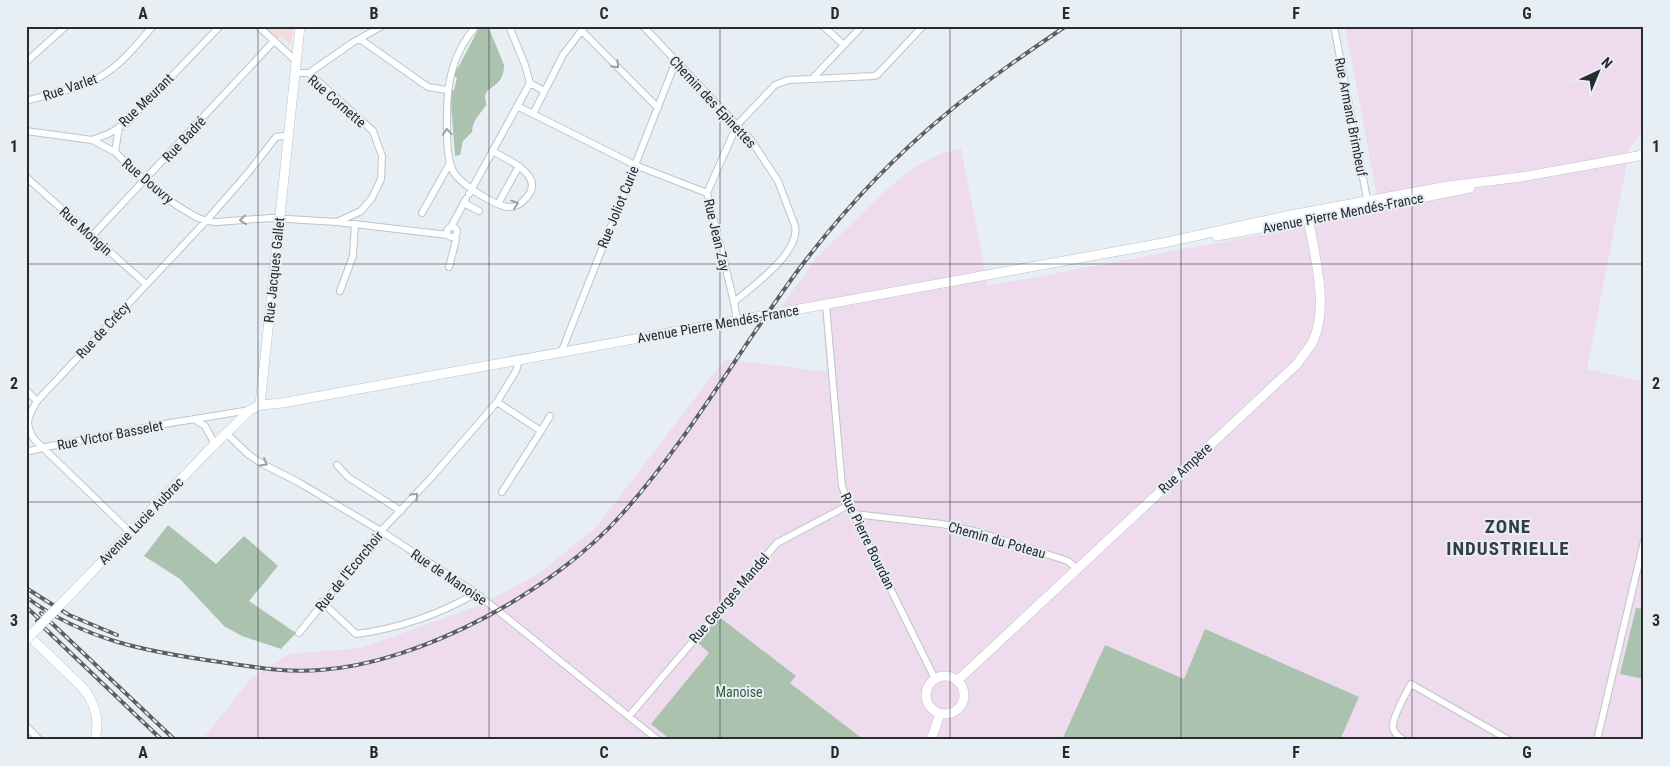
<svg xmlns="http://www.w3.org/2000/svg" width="1670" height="766" font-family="'Roboto Condensed',sans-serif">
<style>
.industrial{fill:#eedcee}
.education{fill:#f6dcd8}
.green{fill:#abc2ae}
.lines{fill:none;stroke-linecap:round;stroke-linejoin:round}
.street-casing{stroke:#bdc4ca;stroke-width:8}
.secondary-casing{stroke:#bdc4ca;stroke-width:10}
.street{stroke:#fff;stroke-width:6}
.secondary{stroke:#fff;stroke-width:9}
.rail-casing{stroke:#5b5f62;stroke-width:4}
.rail{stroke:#e7eef4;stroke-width:2;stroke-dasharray:5.5;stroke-linecap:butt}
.secondary-bridge-casing{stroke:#bdc4ca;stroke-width:10;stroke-linecap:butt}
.secondary-bridge{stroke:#fff;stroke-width:9}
.oneway{stroke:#9ea0a0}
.grid{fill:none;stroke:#282b2d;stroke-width:1;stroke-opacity:0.55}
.labels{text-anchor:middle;stroke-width:4;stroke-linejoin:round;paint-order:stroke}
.street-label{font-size:14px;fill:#282b2d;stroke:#e7eef4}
.park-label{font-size:14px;fill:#325c3b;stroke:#e7eef4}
.district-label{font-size:19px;font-weight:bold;letter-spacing:1px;fill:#363c41;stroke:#e7eef4}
.neatline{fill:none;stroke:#282b2d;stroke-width:2}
.grid-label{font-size:16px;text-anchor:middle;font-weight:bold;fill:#282b2d}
</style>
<rect width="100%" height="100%" fill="#e7eef4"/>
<path class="industrial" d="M1345 26H1644V135L1639 136 1630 147 1587 369 1644 382V740H202L252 677 289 654 361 648 480 605 540 573 597 526 725 359 827 372 821 302 780 308 818 256 891 186 913 168 939 154 961 148 988 286 1380 212Z"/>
<path class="education" d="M261 26H293L291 44H290L280 36 277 41Z"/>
<path class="green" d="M480 26H488L504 65C504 88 486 85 485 97 485 100 487 103 486 105 479 116 473 119 472 132L463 141 460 155 455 156 450 90H454L457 78 454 76 455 69 458 68Z
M168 525 216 564 244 536 278 566 249 601 296 633 281 649 242 636 224 626 180 579 144 556Z
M1636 608 1644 609V679L1620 674Z
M718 616 796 676 790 683 864 740H671L651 724 709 653 696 641Z
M1205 629 1359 697 1340 740H1062L1105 645 1184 679Z"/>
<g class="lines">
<g class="street-casing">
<path id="street" d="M258 26 296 61
M476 26C453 53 447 81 447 115 447 131 446 157 453 171 460 184 496 207 510 207 516 207 522 203 526 198 547 176 507 159 492 151
M509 26 525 65 530 83
M643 26 751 140 778 181 795 226C801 252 752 287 734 302
M823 26 844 45
M862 26 812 79 873 76 877 75 923 26
M1334 26 1368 204
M582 31 658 108
M360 39 428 87 447 90
M26 62 66 26
M309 73 352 43 382 26
M26 101C49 94 84 88 103 75 123 63 138 43 153 26
M517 106 533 114 563 55 585 26
M533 114 635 165 707 193
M26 131 92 140 108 134 127 123 220 26
M92 140 115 152 145 181 176 205 196 217 206 221 217 222 271 218 337 222 361 211 372 198 381 179 382 156 373 131 309 73H295
M115 152 119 127
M26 177 146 284
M469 194 530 83 544 91
M464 203 479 211
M498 204 519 166
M422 213 450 163
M337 222 448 235
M451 227 466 199
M447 232a5 5 0 1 1 10 0a5 5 0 1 1-10 0Z
M92 236 274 41
M449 267 456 240 455 236
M340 291 353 256 355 224
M826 305 842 486 849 505 935 679
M737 321 734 302 707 193 737 125 775 85 788 80 812 79
M561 353 676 61
M26 390 37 401
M497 402 541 431 502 492
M194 419 205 426 215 444
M541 431 550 416
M226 433 249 455 261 463 298 482 381 531 476 593 658 740
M26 452 46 447 164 424 250 410
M337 465 348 477 401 511
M854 514 942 524 978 532 1068 561 1077 569
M131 533 34 439C24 423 28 417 37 401L206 221 248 173 276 137 289 135
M322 602 356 634C397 629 441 614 476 593
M299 633 381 531 431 478 497 402 516 371 519 361
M629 716 777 543 849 505
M26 726 40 740
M1404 740C1399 737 1395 734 1393 729 1391 719 1406 693 1411 684L1509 740
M1597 740 1644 541"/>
</g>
<g class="secondary-casing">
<path id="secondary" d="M1217 236 1349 212 1470 188
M260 405 300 26
M91 573 207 452 250 410 260 405 282 403 1163 243 1291 215 1448 186 1521 177 1638 156 1644 153
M26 633 82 687C95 702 100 720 95 740
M926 695a19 19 0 1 1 38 0a19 19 0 1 1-38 0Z
M957 681 1297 364C1302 356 1309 349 1313 341 1330 305 1313 250 1307 212
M931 740 940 714"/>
</g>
<use href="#street" class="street"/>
<use href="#secondary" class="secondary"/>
<g class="rail-casing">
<path id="rail" d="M26 588 69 615 117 635
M26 597C85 641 149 652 220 662 253 667 287 673 320 670 422 663 555 590 622 514 689 439 739 350 799 269 842 212 891 159 946 114 984 82 1025 54 1066 26
M26 607 44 623
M41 613 175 740
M37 621 162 740"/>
</g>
<use href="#rail" class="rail"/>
<g class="secondary-bridge-casing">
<path id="secondary-bridge" d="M26 640 91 573"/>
</g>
<use href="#secondary-bridge" class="secondary-bridge"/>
</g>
<defs><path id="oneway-chevron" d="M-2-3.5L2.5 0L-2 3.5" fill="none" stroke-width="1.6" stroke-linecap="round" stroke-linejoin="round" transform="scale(1.25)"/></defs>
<g class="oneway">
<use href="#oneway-chevron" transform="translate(616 65) rotate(45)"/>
<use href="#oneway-chevron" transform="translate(447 132) rotate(-94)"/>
<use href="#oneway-chevron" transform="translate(515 204) rotate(-19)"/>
<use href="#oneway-chevron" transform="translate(243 220) rotate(175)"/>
<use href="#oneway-chevron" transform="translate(264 463) rotate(30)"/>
<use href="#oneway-chevron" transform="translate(415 496) rotate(-46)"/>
</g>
<path class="grid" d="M258 26V740M489 26V740M720 26V740M950 26V740M1181 26V740M1412 26V740M26 264H1644M26 502H1644"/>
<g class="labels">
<g class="street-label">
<text transform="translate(70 87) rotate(-19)" y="5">Rue Varlet</text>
<text transform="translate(146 100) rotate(-44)" y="5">Rue Meurant</text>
<text transform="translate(337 101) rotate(41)" y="5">Rue Cornette</text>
<text transform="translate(713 102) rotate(47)" y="5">Chemin des Epinettes</text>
<text transform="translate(1351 117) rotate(79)" y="5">Rue Armand Brimbeuf</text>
<text transform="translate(184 139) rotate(-47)" y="5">Rue Badré</text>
<text transform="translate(148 181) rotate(40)" y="5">Rue Douvry</text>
<text transform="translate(618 207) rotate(-68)" y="5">Rue Joliot Curie</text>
<text transform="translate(1343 213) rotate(-11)" y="5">Avenue Pierre Mendés-France</text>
<text transform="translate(86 231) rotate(42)" y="5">Rue Mongin</text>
<text transform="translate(717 235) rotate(77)" y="5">Rue Jean Zay</text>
<text transform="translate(274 270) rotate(-84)" y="5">Rue Jacques Gallet</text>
<text transform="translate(718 324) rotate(-10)" y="5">Avenue Pierre Mendés-France</text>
<text transform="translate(103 330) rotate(-47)" y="5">Rue de Crécy</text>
<text transform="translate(110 435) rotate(-11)" y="5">Rue Victor Basselet</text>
<text transform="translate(1185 468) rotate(-43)" y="5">Rue Ampère</text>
<text transform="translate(141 521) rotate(-46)" y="5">Avenue Lucie Aubrac</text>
<text transform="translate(997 540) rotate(16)" y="5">Chemin du Poteau</text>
<text transform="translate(868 541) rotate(64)" y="5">Rue Pierre Bourdan</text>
<text transform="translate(349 571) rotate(-51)" y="5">Rue de l'Ecorchoir</text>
<text transform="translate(449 577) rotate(34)" y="5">Rue de Manoise</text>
<text transform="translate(729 598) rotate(-49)" y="5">Rue Georges Mandel</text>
</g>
<g class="park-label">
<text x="739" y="697">Manoise</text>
</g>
<g class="district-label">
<text x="1508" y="533">ZONE<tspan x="1508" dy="22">INDUSTRIELLE</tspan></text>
</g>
</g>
<rect width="1670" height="766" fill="none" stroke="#e7eef4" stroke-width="55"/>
<g transform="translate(1598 72) rotate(44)" stroke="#e7eef4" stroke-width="4" paint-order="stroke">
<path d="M0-4L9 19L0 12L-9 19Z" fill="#282b2d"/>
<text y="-8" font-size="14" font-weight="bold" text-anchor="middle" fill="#282b2d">N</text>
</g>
<rect x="28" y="28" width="1614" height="710" class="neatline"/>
<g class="grid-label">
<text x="143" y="19">A</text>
<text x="374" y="19">B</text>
<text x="604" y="19">C</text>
<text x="835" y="19">D</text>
<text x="1066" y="19">E</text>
<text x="1296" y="19">F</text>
<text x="1527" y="19">G</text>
<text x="14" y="152">1</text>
<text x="1656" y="152">1</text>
<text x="14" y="389">2</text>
<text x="1656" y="389">2</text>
<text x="14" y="626">3</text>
<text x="1656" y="626">3</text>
<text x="143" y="758">A</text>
<text x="374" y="758">B</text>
<text x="604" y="758">C</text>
<text x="835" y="758">D</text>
<text x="1066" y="758">E</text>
<text x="1296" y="758">F</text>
<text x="1527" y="758">G</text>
</g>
</svg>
